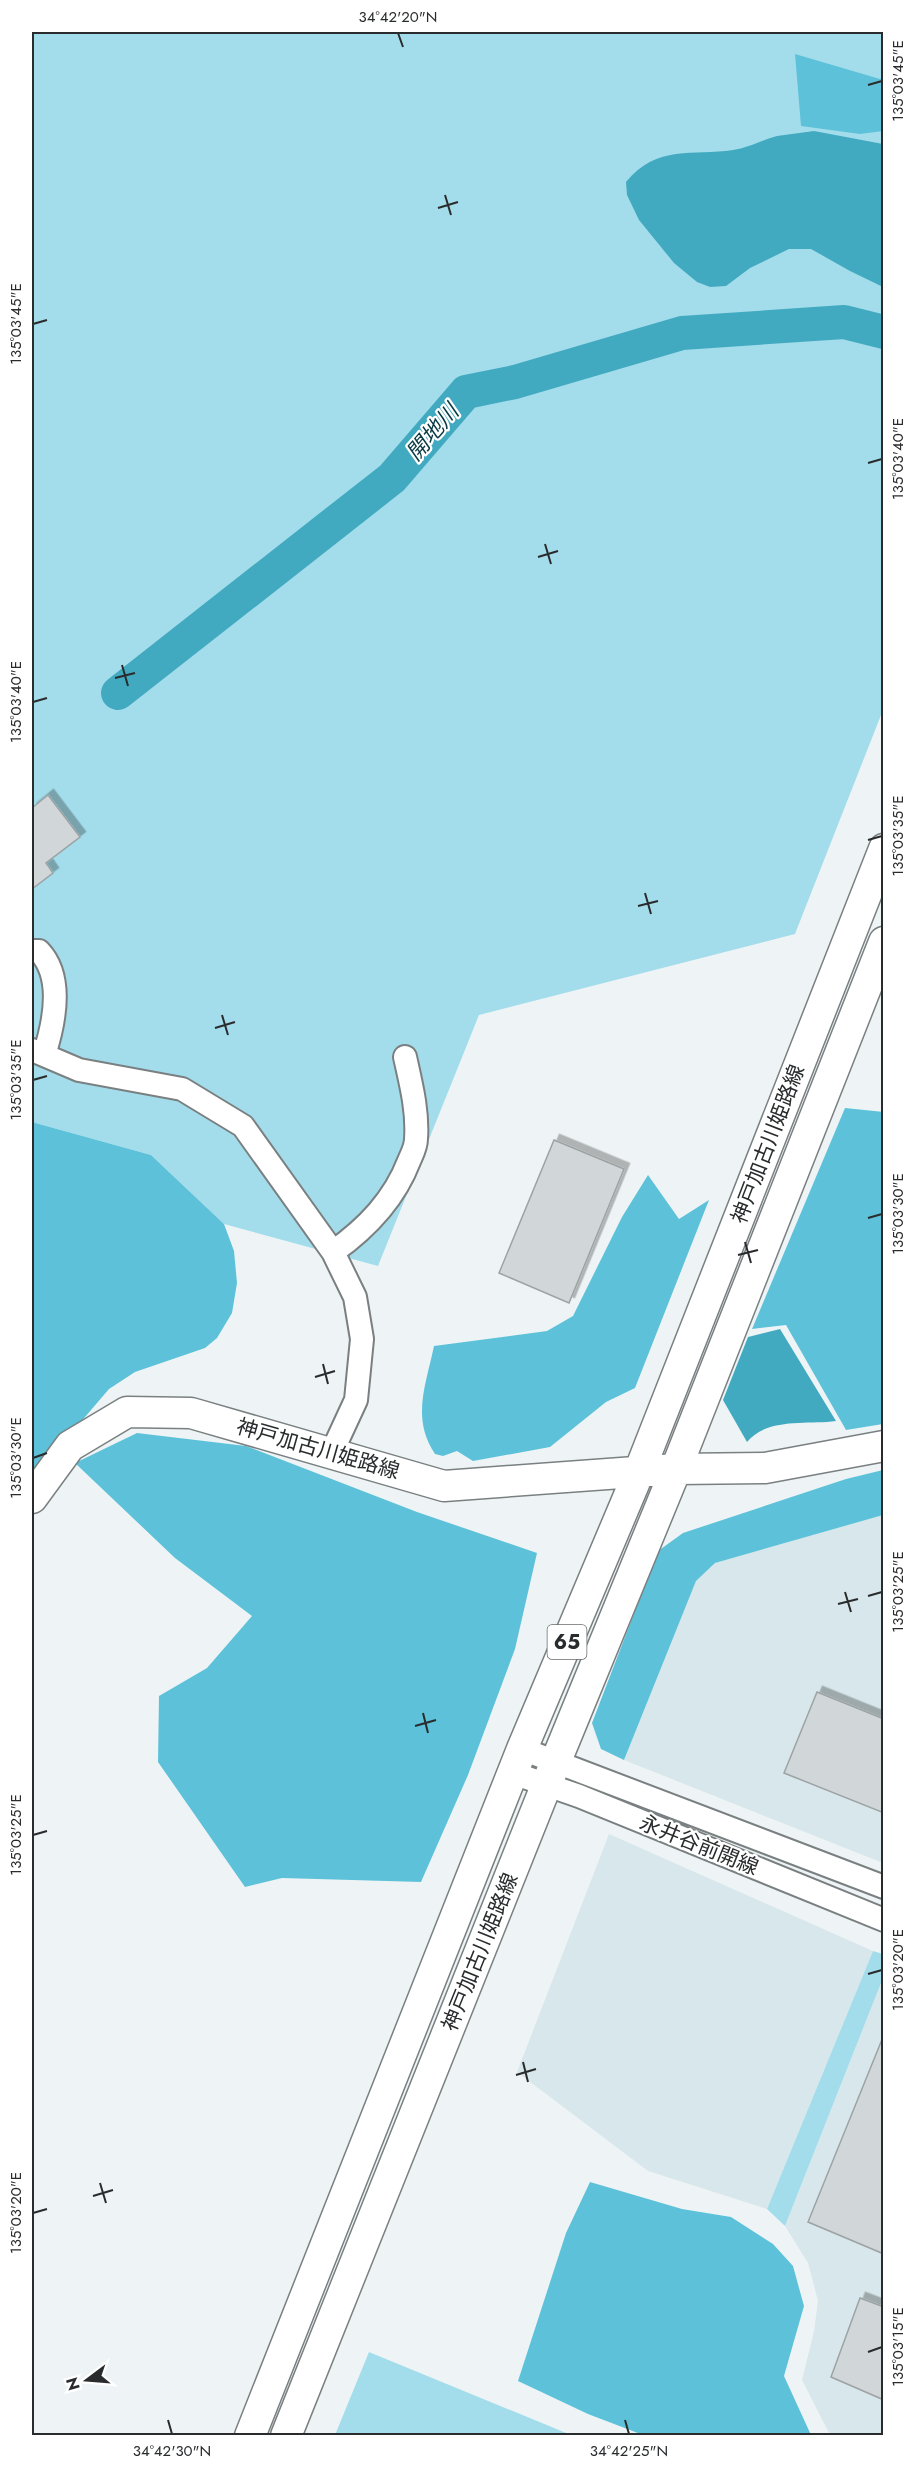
<svg xmlns="http://www.w3.org/2000/svg" width="915" height="2467" font-family="Jost,'Noto Sans JP',sans-serif">
<style>
.built{fill:#d8e7eb}
.green{fill:#a3ddeb}
.forest{fill:#5dc2d9}
.water{fill:#42aac0}
.lines{fill:none;stroke-linecap:round;stroke-linejoin:round}
.river{stroke:#42aac0;stroke-width:34}
.building{fill:#d1d7d9;stroke:#9da3a4;stroke-width:1.5;filter:url(#shadow)}
.tertiary-casing{stroke:#7a8081;stroke-width:26}
.primary-casing{stroke:#7a8081;stroke-width:33}
.tertiary{stroke:#fff;stroke-width:22}
.primary{stroke:#fff;stroke-width:30}
.ticks{fill:none;stroke:#292b2c;stroke-width:2}
.labels{text-anchor:middle;stroke-width:4.5;stroke-linejoin:round;paint-order:stroke}
.shield{fill:#fff;stroke:#696b6b;stroke-width:1.5}
.shield-label{font-size:20px;font-weight:bold;fill:#292b2c}
.street-label{font-size:21px;fill:#292b2c;stroke:#fff}
.water-label{font-size:22px;font-style:italic;fill:#093a43;stroke:#fff}
.neatline{fill:none;stroke:#292b2c;stroke-width:2}
.ticks-label{font-size:15px;text-anchor:middle;fill:#292b2c}
</style>
<defs>
<filter id="shadow"><feDropShadow dx="5.5" dy="-5.5" stdDeviation="0" flood-color="#0004"/></filter>
</defs>
<rect width="100%" height="100%" fill="#eef4f6"/>
<path class="built" d="M883 1515V1863L624 1760 696 1581 715 1563Z
M609 1834 873 1951 767 2209 648 2171 517 2072Z
M883 1978V2435H830L802 2380 814 2331 818 2301 808 2263 785 2226Z"/>
<path class="green" d="M32 32H883V710L795 934 479 1015 378 1266 224 1224 151 1155 32 1122Z
M873 1951 883 1954V1978L785 2226 767 2209Z
M369 2352 571 2435H335Z"/>
<path class="forest" d="M795 54 880 79 883 77V131L860 134 801 126Z
M845 1108 884 1112 883 1424 846 1430 786 1325 752 1329Z
M32 1122 151 1155 224 1224 234 1251 237 1283 232 1313 217 1338 205 1348 135 1372 109 1389 79 1424 46 1452 32 1472Z
M648 1175 679 1219 709 1200 635 1388 606 1402 550 1447 473 1461 457 1451 443 1456 435 1454C411 1418 426 1385 434 1346L547 1331 573 1316 622 1217Z
M137 1433 246 1446 417 1512 537 1553 515 1649 468 1775 421 1882 282 1878 245 1887 158 1762 159 1696 207 1668 252 1616 175 1558 75 1463Z
M883 1470V1515L715 1563 696 1581 624 1760 601 1749 592 1723 658 1551 683 1533 846 1479Z
M590 2182 682 2209 731 2217 773 2244 793 2266 804 2306 784 2376 811 2435H643L588 2414 518 2381 566 2233Z"/>
<path class="water" d="M814 131 883 144V287L850 271 811 249H789L750 268 726 286 710 287 697 282 674 263 639 220 627 195 626 182C657 144 693 156 733 150 748 148 762 140 777 136 789 134 802 133 814 131Z
M780 1329 836 1421C807 1425 768 1417 747 1442L723 1400 748 1337Z"/>
<g class="lines">
<path class="river" d="M118 693 392 478 466 392 515 382 682 333 844 322 884 332"/>
</g>
<path class="building" d="M48 795 80 837 46 863 53 873 32 889V808Z
M554 1140 624 1169 569 1303 499 1273Z
M817 1692 884 1719V1813L784 1773Z
M883 2037H884V2254L808 2222Z
M860 2298 884 2307V2400L831 2377Z"/>
<g class="lines">
<g class="tertiary-casing">
<path id="tertiary" d="M32 951H39C64 977 54 1024 44 1055
M32 1050 79 1070 182 1089 243 1126 333 1252 355 1297 362 1339 356 1400 331 1454
M333 1252C367 1228 394 1200 409 1161 412 1154 416 1147 416 1139 418 1111 411 1084 405 1057
M522 1749 884 1887
M513 1773 579 1796 884 1920"/>
</g>
<g class="primary-casing">
<path id="primary" d="M32 1498 70 1446 127 1412 191 1413 444 1486 676 1469 765 1468 884 1446
M250 2436 522 1749 639 1472 884 849
M286 2436 556 1761 676 1469 884 942"/>
</g>
<use href="#tertiary" class="tertiary"/>
<use href="#primary" class="primary"/>
</g>
<path class="ticks" d="M398 33 403 47M868 85 882 81M445 195 451 215M438 208 458 202M33 324 47 320M868 463 882 459M545 544 551 564M538 557 558 551M122 665 128 686M115 678 135 673M33 702 47 698M868 840 882 836M645 893 651 914M638 906 658 901M222 1015 228 1035M215 1028 235 1022M33 1080 47 1076M868 1218 882 1214M745 1242 751 1263M738 1255 758 1250M323 1364 328 1384M315 1377 335 1371M33 1458 47 1453M845 1592 851 1612M868 1596 882 1592M838 1604 858 1599M423 1713 428 1733M415 1726 436 1720M33 1835 47 1831M868 1974 882 1970M523 2062 528 2082M516 2075 536 2069M100 2183 106 2203M93 2196 113 2190M33 2213 47 2209M868 2352 882 2347M168 2420 172 2434M625 2420 629 2434"/>
<g class="labels">
<rect class="shield" x="547.5" y="1625" width="39" height="34" rx="4.5"/>
<g class="shield-label">
<text x="567" y="1649">65</text>
</g>
<g class="street-label">
<text transform="translate(768 1144) rotate(-69)" y="7">神戸加古川姫路線</text>
<text transform="translate(318 1449) rotate(16)" y="7">神戸加古川姫路線</text>
<text transform="translate(699 1845) rotate(22)" y="7">永井谷前開線</text>
<text transform="translate(480 1952) rotate(-68)" y="7">神戸加古川姫路線</text>
</g>
<g class="water-label">
<text transform="translate(432 432) rotate(-49)" y="8">開地川</text>
</g>
</g>
<rect width="915" height="2467" fill="none" stroke="#ffffff" stroke-width="66"/>
<g transform="translate(87 2380) rotate(254)" stroke="#ffffff" stroke-width="4.5" paint-order="stroke">
<path d="M0-4.5L10 22L0 15L-10 22Z" fill="#292b2c"/>
<text y="-9" font-size="16" font-weight="bold" text-anchor="middle" fill="#292b2c">N</text>
</g>
<rect x="33" y="33" width="849" height="2401" class="neatline"/>
<g class="ticks-label">
<text x="398" y="22">34°42'20"N</text>
<text transform="translate(898 81) rotate(-90)" y="5">135°03'45"E</text>
<text transform="translate(16 324) rotate(-90)" y="5">135°03'45"E</text>
<text transform="translate(898 459) rotate(-90)" y="5">135°03'40"E</text>
<text transform="translate(16 702) rotate(-90)" y="5">135°03'40"E</text>
<text transform="translate(898 836) rotate(-90)" y="5">135°03'35"E</text>
<text transform="translate(16 1080) rotate(-90)" y="5">135°03'35"E</text>
<text transform="translate(898 1214) rotate(-90)" y="5">135°03'30"E</text>
<text transform="translate(16 1458) rotate(-90)" y="5">135°03'30"E</text>
<text transform="translate(898 1592) rotate(-90)" y="5">135°03'25"E</text>
<text transform="translate(16 1835) rotate(-90)" y="5">135°03'25"E</text>
<text transform="translate(898 1970) rotate(-90)" y="5">135°03'20"E</text>
<text transform="translate(16 2213) rotate(-90)" y="5">135°03'20"E</text>
<text transform="translate(898 2347) rotate(-90)" y="5">135°03'15"E</text>
<text x="172" y="2456">34°42'30"N</text>
<text x="629" y="2456">34°42'25"N</text>
</g>
</svg>
